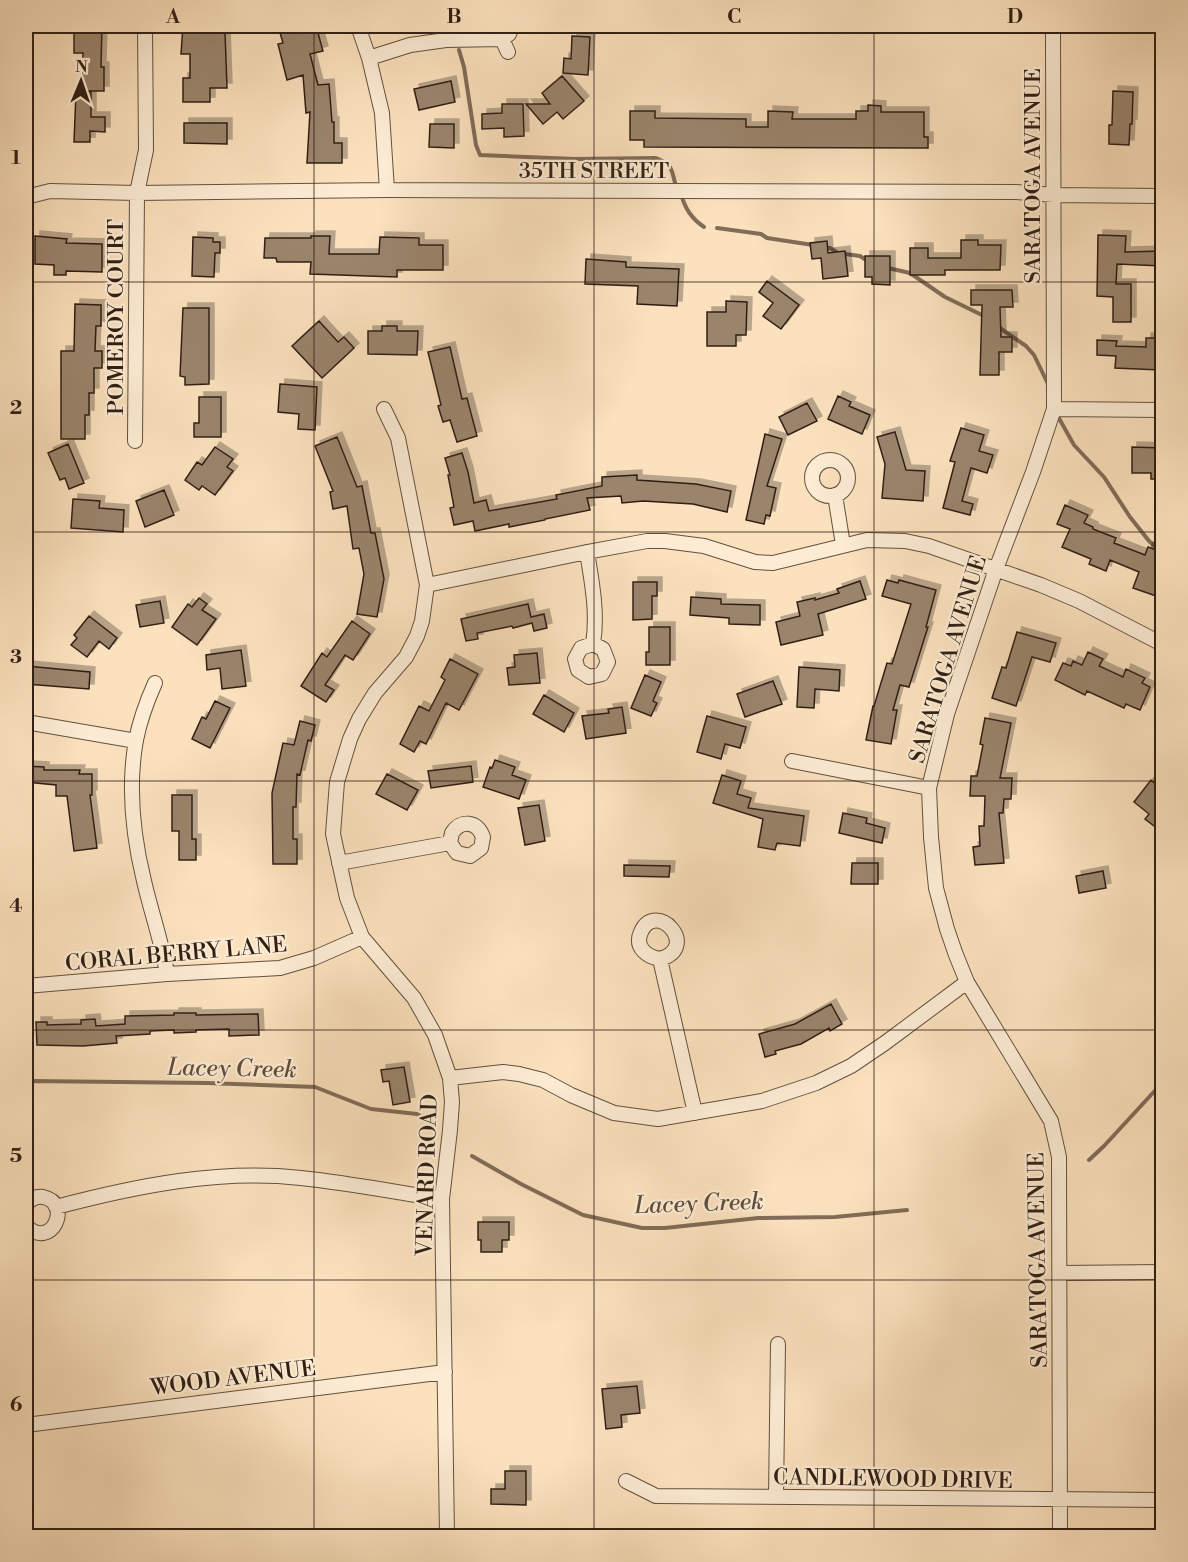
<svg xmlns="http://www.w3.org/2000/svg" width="1188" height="1562" font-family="'Libre Bodoni',serif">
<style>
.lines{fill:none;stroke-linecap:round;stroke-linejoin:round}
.stream{stroke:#816c57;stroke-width:4}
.building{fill:#9a846c;stroke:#311f14;stroke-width:1.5;filter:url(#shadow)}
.minor-casing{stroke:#64503e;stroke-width:16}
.minor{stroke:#fcecd4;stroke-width:14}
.grid{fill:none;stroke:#311f14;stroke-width:1.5;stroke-opacity:0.55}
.labels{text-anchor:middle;stroke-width:4.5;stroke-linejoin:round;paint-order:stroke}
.street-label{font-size:22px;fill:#311f14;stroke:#fcecd4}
.water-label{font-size:24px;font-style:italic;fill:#604c3b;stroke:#fcecd4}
.neatline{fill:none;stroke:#311f14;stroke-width:2}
.grid-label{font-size:20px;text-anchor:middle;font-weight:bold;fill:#311f14}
</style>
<defs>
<filter id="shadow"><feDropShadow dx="5" dy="-5" stdDeviation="0" flood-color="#0004"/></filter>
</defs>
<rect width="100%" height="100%" fill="#fbe1bd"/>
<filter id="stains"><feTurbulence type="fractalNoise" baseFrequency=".00333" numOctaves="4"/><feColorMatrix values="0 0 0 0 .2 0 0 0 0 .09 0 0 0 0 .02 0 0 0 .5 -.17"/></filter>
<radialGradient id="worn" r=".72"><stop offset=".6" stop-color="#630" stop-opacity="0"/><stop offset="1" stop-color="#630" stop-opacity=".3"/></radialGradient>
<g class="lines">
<path class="stream" d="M451 26 452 28
M459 50 464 67 476 145 480 155 575 159 656 158C674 165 671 170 676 186
M681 193C684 207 692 219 704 227
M717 228 761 234 767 238 813 245
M823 247 830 248 838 253 860 256 869 262
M888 268 910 273 945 297 984 316
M997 326 1026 346 1034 355 1048 384
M1056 413 1074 445 1104 477 1130 517 1149 541 1162 553
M26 1083 32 1081 206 1083 315 1087 371 1109 417 1114 431 1123
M472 1156 521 1184 583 1215 642 1228H665L758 1218 835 1217 907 1210
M1089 1160 1104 1146 1162 1083"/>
</g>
<path class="building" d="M74 26H102L101 67H104V91H82L83 53H74Z
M183 26H201V31L225 32 227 88H210V102H183V78H190V54H181Z
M278 26H316L323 51 310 54 318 85 329 84 332 122H334V143H342V163H307L310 112 306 113 303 75 287 80 278 44 283 43Z
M572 36 590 37 588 75 563 73 564 58 571 59Z
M562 76 584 101 563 119 557 112 543 124 526 104H550L542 93Z
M451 81 455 102 419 110 414 89Z
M1113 91 1133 92 1132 124H1130L1129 145 1109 144V125H1112Z
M76 92H91V117H105V132L90 131V142H74Z
M502 104H523L524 136 504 137V128L482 129V114L502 113Z
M868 105 881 106V112H924V137H928V148L644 147V140H630V111H655V118L746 119V127H768V111L793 112 792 119H856V111H868Z
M184 123H227V144L184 143Z
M430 124H454V148L429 147Z
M1098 235 1126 236 1125 252 1162 251V266L1117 264 1116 284H1131V322H1113V297L1097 296Z
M35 236 67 239 66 243 102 244V272L66 271V275H54V265L35 264Z
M311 236H330L329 254H379L380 237 419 238V245H443V270H397V277L310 274 311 262H277L276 258H264L265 238H311Z
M193 237 213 238V242H220V253H215L214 277 192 276Z
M961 240H978V245H1001L1000 270H945V275H910V248H928V258H961Z
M827 241 828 253 845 251 848 276 823 279 821 258 812 259 810 243Z
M865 256H890V285L872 284V277H865Z
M586 259 626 262V267L679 269 677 306 637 304 638 286 585 284Z
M767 281 799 305 781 329 763 316 773 303 759 292Z
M971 290H1012L1013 307H1000L1001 337H1012V352H999V375H980L982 305H971Z
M726 301 747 302 746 335H736V346H707V312H726Z
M75 304 101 305V326H96L95 351H102V368H94V393H89V415H85V439H61V351H74Z
M183 308H209V384L185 385V377L180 376Z
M319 321 338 342 344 337 354 348 322 378 292 346Z
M382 326H397V331H418L417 355 368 354V331H382Z
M1146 338H1162V358H1160V370L1115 368 1116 356 1097 355V340L1117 341 1116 346 1146 347Z
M450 347 462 399 467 398 477 436 457 442 450 420 443 422 438 406 441 405 428 352Z
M280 384 317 387 315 430 298 429 299 414 278 412Z
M838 396 851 402 849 406 870 415 862 434 828 419Z
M199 397H221V437H194V423H199Z
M807 403 817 421 788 435 779 417Z
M961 428 984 435 979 451 993 455 987 473 971 468 962 501 973 504 970 515 943 508 955 462 950 461Z
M895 432 906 470 925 471 923 501 882 498 885 464 877 437Z
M765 434 782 439 767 486 776 488 770 516 766 515 764 524 746 520Z
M337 437 357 487 362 486 371 533H375L384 579 377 617 357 614 364 574 359 548 353 549 347 506 333 509 330 492 333 491 315 446Z
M68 444 84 483 69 489 65 478 60 480 48 453Z
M215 447 233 459 227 467 233 471 215 495 202 486 199 490 185 480 197 462 202 465Z
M1132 447 1162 448V479H1151V473H1132Z
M462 453 468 472 474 503 486 500 489 511 557 499 556 495 602 486V477L637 475V480L696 484 731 491 727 512 693 504 643 501 622 503 621 496 587 498 590 510 545 519V520L509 527V524L475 531 473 521 454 525 450 508 454 507 448 475H450L445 458Z
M164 490 174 515 145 527 136 501Z
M73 499 100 501 99 508 124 510 123 532 71 528Z
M1065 505 1088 515 1084 523 1093 527V529L1116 538 1114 543 1145 555 1148 547 1162 552V587L1159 597 1133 588 1139 572 1110 560 1106 571 1089 564 1091 559 1062 547 1070 529 1057 524Z
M887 580 898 583 899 580 936 590 926 627H928L909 687 900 685 893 710H897L891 744 866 740 873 706H874L887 663 892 664 911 604 882 596Z
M860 581 866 599 818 614 823 635 781 645 776 622 800 616 797 602 815 598V600L839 593 837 589Z
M633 582H657V596H652V619L633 620Z
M691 597 721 599V604L760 605V625L729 624V618L690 615Z
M199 598 207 604 202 610 216 619 197 645 172 627 188 604 192 607Z
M160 601 164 623 140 627 136 605Z
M528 604 531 617 544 614 547 628 534 631 532 623 513 628 512 626 477 633 478 639 466 641 461 619Z
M89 616 117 638 109 649 99 641 87 657 71 645 77 638 74 635Z
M352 621 370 634 353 660 345 655 325 685 334 690 326 702 301 686 322 653 327 657Z
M649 627H670V665H646V652H649Z
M1017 632 1056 643 1050 662 1032 657 1016 706 992 698 1002 667 1006 668Z
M241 650 246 686 222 689 220 668 207 670 206 655Z
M1088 652 1103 659 1099 666 1123 677 1126 669 1145 678 1142 683 1150 687 1140 710 1126 704 1124 708 1087 691 1085 695 1055 680 1063 663 1071 666 1073 661 1082 665Z
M537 653 540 683 509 685 507 668 515 667 514 655Z
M450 659 478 674 459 710 446 703 426 744 420 741 414 752 400 744 419 706 429 711 445 680 441 677Z
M26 666 90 672 89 689 26 684Z
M799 667 840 670 839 691 815 689 814 708 797 707Z
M645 675 661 682 653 701 657 703 651 716 631 708Z
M773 681 782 704 745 717 737 694Z
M544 695 574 713 564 732 533 714Z
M215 701 230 708 210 748 192 739 202 717 206 719Z
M622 707 626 733 586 739 582 716 609 713 608 709Z
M707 716 746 727 740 748 725 744 721 759 697 752Z
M985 718 1011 723 1000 778H1012L1011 799H1004L1003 813H999L1004 863 975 865 973 847 980 846 979 826H984L985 796H970L971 776H977L983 745 980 744Z
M300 721 315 725 311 741 308 740 300 775 297 774 296 807H293V839H297V864H273L272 793 283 743 294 745Z
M495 760 515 767 512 775 526 780 519 799 483 787 490 767 492 768Z
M26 766 44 767V770H80L79 774H92V795H90L97 848 74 851 67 796H56V785L26 782Z
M471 766 473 782 431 788 428 771Z
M387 774 418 790 407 810 376 794Z
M722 775 741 781 737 794 751 798 748 808 804 816 800 846 777 843 775 850 758 847 763 819 713 803Z
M1151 780 1162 790V832L1145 819 1149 814 1134 802Z
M172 795H192V839H196V860H179V831H172Z
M539 805 545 841 525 845 518 808Z
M843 813 867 818 866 823 885 828 882 843 839 833Z
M852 863H878V884H851Z
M624 865 670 866 669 877 624 876Z
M1103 871 1106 888 1079 893 1076 876Z
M831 1004 842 1024 830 1031 829 1028 801 1044 775 1051 776 1054 765 1057 759 1034 795 1024Z
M174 1013H196V1015L258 1014 259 1035 229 1036V1029L196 1030V1032L174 1033V1030L150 1031V1034L116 1036 117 1043 83 1046 37 1045 36 1022H47V1025L81 1024V1020L95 1019 96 1026 125 1024V1016L174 1015Z
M404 1067 410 1102 393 1105 389 1081 383 1082 381 1070Z
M478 1222H509V1240H502V1252H481V1240H478Z
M637 1386 640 1413 621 1415 622 1427 606 1429 602 1389Z
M505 1471H526V1505L491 1504V1489H505Z"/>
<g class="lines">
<g class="minor-casing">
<path id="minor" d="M358 26 369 58 382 113 387 190
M1053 26 1054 409 1033 472 996 569 947 714 929 788 931 837 936 888 947 929 956 955 967 982 1051 1121 1059 1157 1060 1536
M502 39 508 52
M369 58 410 45 446 40 502 39 509 34 512 26
M26 197 50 191 137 193 387 190 1016 192 1054 195 1162 196
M384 409 398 438 427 585 422 621 417 636 406 657 375 693 359 719 350 739 337 782 333 834 347 898 362 937 414 998 435 1035 450 1078 452 1102 450 1130 442 1199 447 1536
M1054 409 1162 410
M135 441 137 193 146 150 145 26
M812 478a18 18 0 1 1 36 0a18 18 0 1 1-36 0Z
M835 495 843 545
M587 552C592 583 598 613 593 644L581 648 575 659 578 670 589 677 602 674 608 662 603 649 593 644
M427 585 587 552 647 541H665L704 546 755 562 773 563 867 540 905 541 929 546 1041 585 1079 601 1162 644
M155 683C147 701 140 720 136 740 128 785 133 836 144 881 151 912 162 942 167 974
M26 722 136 741
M792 761 929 788
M339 863 450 843 457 853 470 856 481 848 483 837C477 821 461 819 452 833L450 843
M660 959C701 947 656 899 641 932 634 947 647 957 660 959L695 1113
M26 986 167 974 280 968 314 958 362 937
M450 1078 503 1072 519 1074 543 1080 571 1095 614 1113 658 1119 762 1101 816 1083 851 1066 885 1043 967 982
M26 1204C31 1199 36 1196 43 1197 73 1203 52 1251 26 1226
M56 1207C136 1186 218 1169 301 1178 348 1183 395 1192 442 1199
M1060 1273 1162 1272
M26 1425 445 1372
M626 1481 656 1496 1162 1500
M776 1497 778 1344"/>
</g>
<use href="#minor" class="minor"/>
</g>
<path class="grid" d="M314 26V1536M594 26V1536M874 26V1536M26 282H1162M26 532H1162M26 781H1162M26 1030H1162M26 1280H1162"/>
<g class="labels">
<g class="street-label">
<text x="594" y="178">35TH STREET</text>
<text transform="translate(1032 176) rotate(-90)" y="8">SARATOGA AVENUE</text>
<text transform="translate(115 317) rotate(-90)" y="8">POMEROY COURT</text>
<text transform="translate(947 659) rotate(-73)" y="8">SARATOGA AVENUE</text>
<text transform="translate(176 953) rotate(-5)" y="8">CORAL BERRY LANE</text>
<text transform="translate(426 1175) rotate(-88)" y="8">VENARD ROAD</text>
<text transform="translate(1037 1260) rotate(-91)" y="8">SARATOGA AVENUE</text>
<text transform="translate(233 1377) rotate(-7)" y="8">WOOD AVENUE</text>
<text transform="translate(893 1478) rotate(1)" y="8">CANDLEWOOD DRIVE</text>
</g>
<g class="water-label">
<text transform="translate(232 1068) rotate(1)" y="8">Lacey Creek</text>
<text transform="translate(699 1203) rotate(-2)" y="8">Lacey Creek</text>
</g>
</g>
<rect width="1188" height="1562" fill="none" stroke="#fbe1bd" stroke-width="66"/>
<g transform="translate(81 81) rotate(2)" stroke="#fcecd4" stroke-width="4.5" paint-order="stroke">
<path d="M0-4.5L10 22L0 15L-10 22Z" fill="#311f14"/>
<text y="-9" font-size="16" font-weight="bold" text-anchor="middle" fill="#311f14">N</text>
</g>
<rect x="33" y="33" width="1122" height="1496" class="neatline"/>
<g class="grid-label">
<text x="173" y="23">A</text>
<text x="454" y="23">B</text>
<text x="734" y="23">C</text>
<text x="1015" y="23">D</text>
<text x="16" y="164">1</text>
<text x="16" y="414">2</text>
<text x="16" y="663">3</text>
<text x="16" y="912">4</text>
<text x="16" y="1162">5</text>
<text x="16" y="1411">6</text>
</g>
<rect width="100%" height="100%" filter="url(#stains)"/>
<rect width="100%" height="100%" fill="url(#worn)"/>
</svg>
